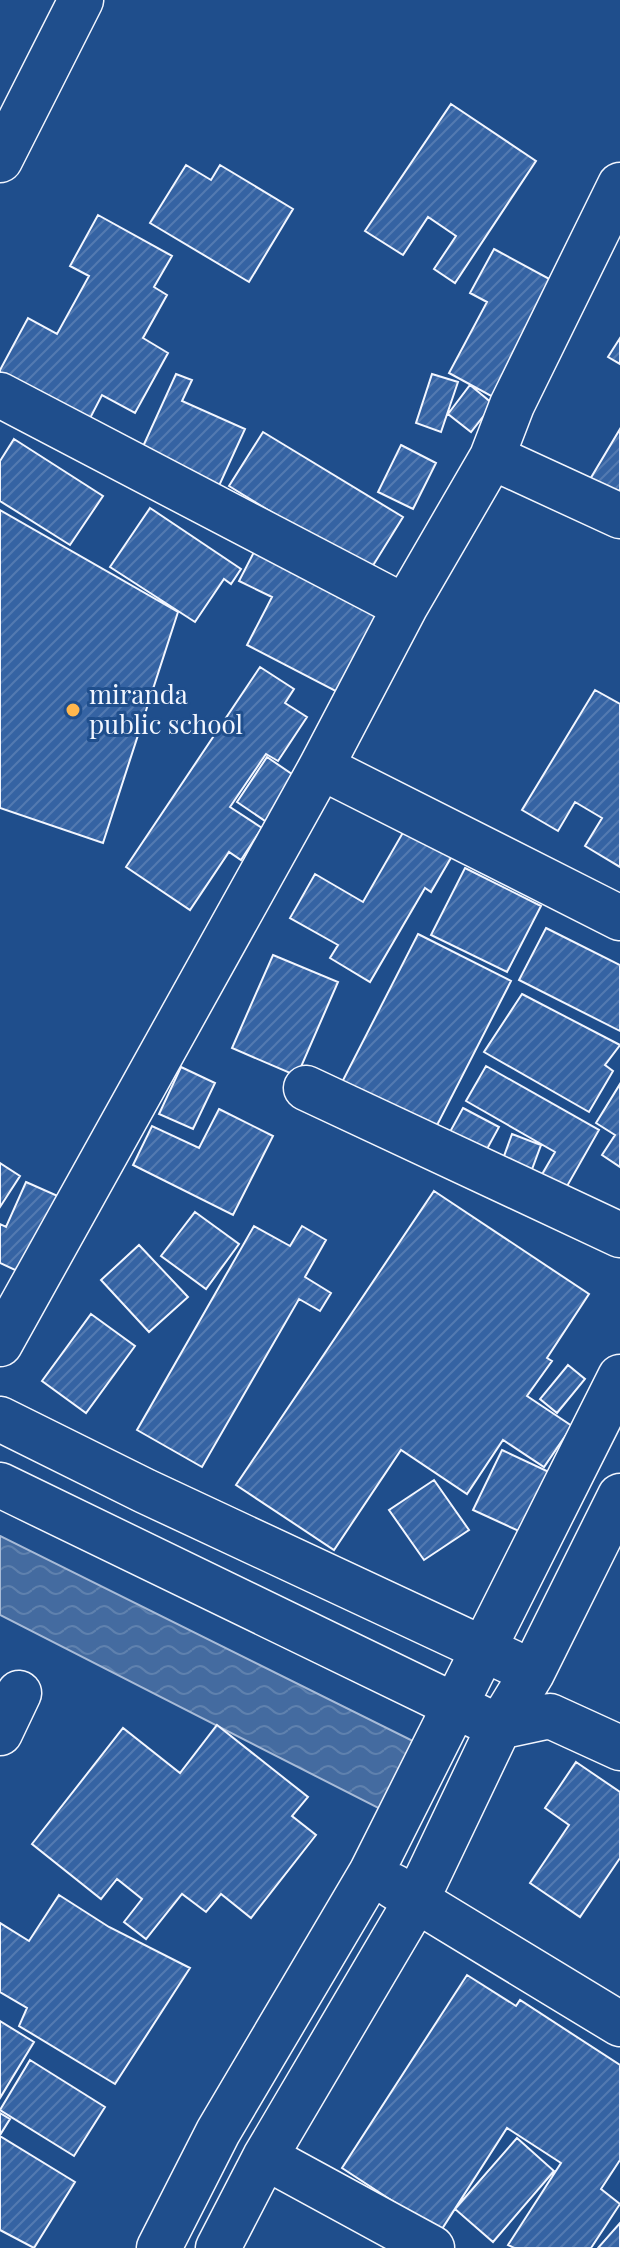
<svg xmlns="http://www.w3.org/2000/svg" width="620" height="2248" font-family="'Playfair Display',serif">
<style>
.water{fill:url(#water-waves);stroke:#a8bbd7;stroke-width:2}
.building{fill:url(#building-hatch);stroke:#f2f6ff;stroke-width:2}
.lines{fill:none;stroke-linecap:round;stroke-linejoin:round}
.minor-casing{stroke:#f2f6ff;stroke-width:47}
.minor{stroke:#1f4e8c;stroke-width:44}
.poi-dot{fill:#ffb74d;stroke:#1f4e8c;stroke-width:3}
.labels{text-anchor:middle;stroke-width:6;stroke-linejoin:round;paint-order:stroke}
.poi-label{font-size:26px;fill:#f2f6ff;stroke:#1f4e8c;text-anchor:start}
</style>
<defs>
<pattern id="water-waves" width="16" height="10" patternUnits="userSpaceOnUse" patternTransform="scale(2)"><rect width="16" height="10" fill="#446ba0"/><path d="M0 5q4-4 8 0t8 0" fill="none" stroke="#5f81ae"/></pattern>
<pattern id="building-hatch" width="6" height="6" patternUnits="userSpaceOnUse" patternTransform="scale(2)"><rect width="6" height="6" fill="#3563a3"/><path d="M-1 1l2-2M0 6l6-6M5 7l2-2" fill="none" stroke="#537ab1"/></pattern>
</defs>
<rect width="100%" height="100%" fill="#1f4e8c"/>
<path class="water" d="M0 1536 425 1747 394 1816 0 1615Z"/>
<path class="building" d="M451 104 536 161 455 283 434 269 456 236 428 217 403 255 365 231Z
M186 165 211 180 220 165 293 209 249 282 150 223Z
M98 215 172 256 154 287 167 295 143 338 168 353 135 413 102 395 86 426 0 379V370L28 318 57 334 89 276 70 266Z
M494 249 566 288 504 403 449 373 487 302 470 293Z
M620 338V364L608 357Z
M176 374 192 380 182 401 245 429 218 488 140 453Z
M432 374 458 382 441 432 416 423Z
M470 385 493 404 471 432 448 414Z
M620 429V506L586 486Z
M263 432 403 517 369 572 229 486Z
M14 439 103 496 70 545 0 501V461Z
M401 445 436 463 413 509 378 492Z
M150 508 241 569 231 584 224 579 195 622 110 567Z
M0 510 178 612 103 843 0 808Z
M254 552 388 622 349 698 247 645 272 597 239 581Z
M260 667 294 689 285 703 307 717 278 761 266 754 230 807 262 828 241 860 229 852 190 910 126 867Z
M595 690 620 704V867L585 846 602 818 575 802 558 831 522 810Z
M267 757 305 783 274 827 237 802Z
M405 829 452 856 431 892 425 888 370 982 330 958 338 945 290 918 315 874 363 902Z
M465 868 541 906 507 972 431 935Z
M546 928 620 965V1031L519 980Z
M418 934 511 981 431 1137 338 1090Z
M273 955 338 982 297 1076 232 1048Z
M522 994 620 1045 605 1065 613 1071 589 1112 484 1052Z
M486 1066 599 1130 558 1202 534 1188 555 1152 466 1101Z
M181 1067 215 1083 193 1129 159 1114Z
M620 1084V1167L602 1155 615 1135 596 1123Z
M463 1108 499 1127 481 1160 445 1141Z
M219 1109 273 1136 233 1215 133 1165 152 1126 199 1148Z
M512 1134 541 1145 528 1180 499 1170Z
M0 1163 20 1176 0 1207Z
M26 1182 60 1197 26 1275 0 1263V1224L6 1227Z
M434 1191 589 1294 547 1358 552 1361 527 1396 572 1426 544 1467 503 1440 467 1494 401 1450 334 1550 236 1485Z
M195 1212 239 1244 206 1289 161 1256Z
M254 1226 290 1246 302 1226 326 1240 305 1277 331 1293 320 1311 299 1299 202 1467 137 1430Z
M139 1245 188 1297 149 1332 101 1280Z
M91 1314 135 1346 86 1413 42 1381Z
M568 1365 585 1379 557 1413 540 1399Z
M502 1450 549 1472 521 1532 473 1510Z
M434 1480 469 1530 424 1560 389 1510Z
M217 1725 308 1797 292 1816 316 1835 251 1918 221 1894 206 1912 182 1894 146 1939 124 1922 142 1899 117 1879 101 1899 32 1844 123 1728 180 1773Z
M576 1762 620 1792V1858L580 1917 530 1883 569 1825 545 1808Z
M59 1895 109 1927 190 1968 115 2084 19 2026 27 2008 0 1992V1923L29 1941Z
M467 1975 516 2006 520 2000 620 2065V2160L601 2189 620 2204 591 2248H514L508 2245 561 2163 507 2128 440 2232 342 2168Z
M0 2021 34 2042 0 2098Z
M30 2060 105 2107 74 2156 0 2110Z
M0 2113 10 2119 0 2135Z
M0 2136 75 2182 34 2248 0 2230Z
M517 2138 554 2171 493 2242 455 2209Z
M620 2223V2248H598Z"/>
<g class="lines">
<g class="minor-casing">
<path id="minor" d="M0 160 81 0
M0 395 405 607
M492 457 620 516
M321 767 620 918
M306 1088 620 1235
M0 1344 321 767 405 607 492 457 512 405 620 185
M0 1419 145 1491 511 1662
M0 1485 499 1727 550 1716 620 1748
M0 1733 19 1693
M393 1886 620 2024
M265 2157 432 2248
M159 2248 218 2132 371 1873 620 1377
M218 2248 265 2157 416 1901 499 1727 532 1673 620 1496"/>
</g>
<use href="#minor" class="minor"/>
</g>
<circle class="poi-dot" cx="73" cy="710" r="8"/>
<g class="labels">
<g class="poi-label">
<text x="89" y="704">miranda<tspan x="89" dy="30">public school</tspan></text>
</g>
</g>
</svg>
